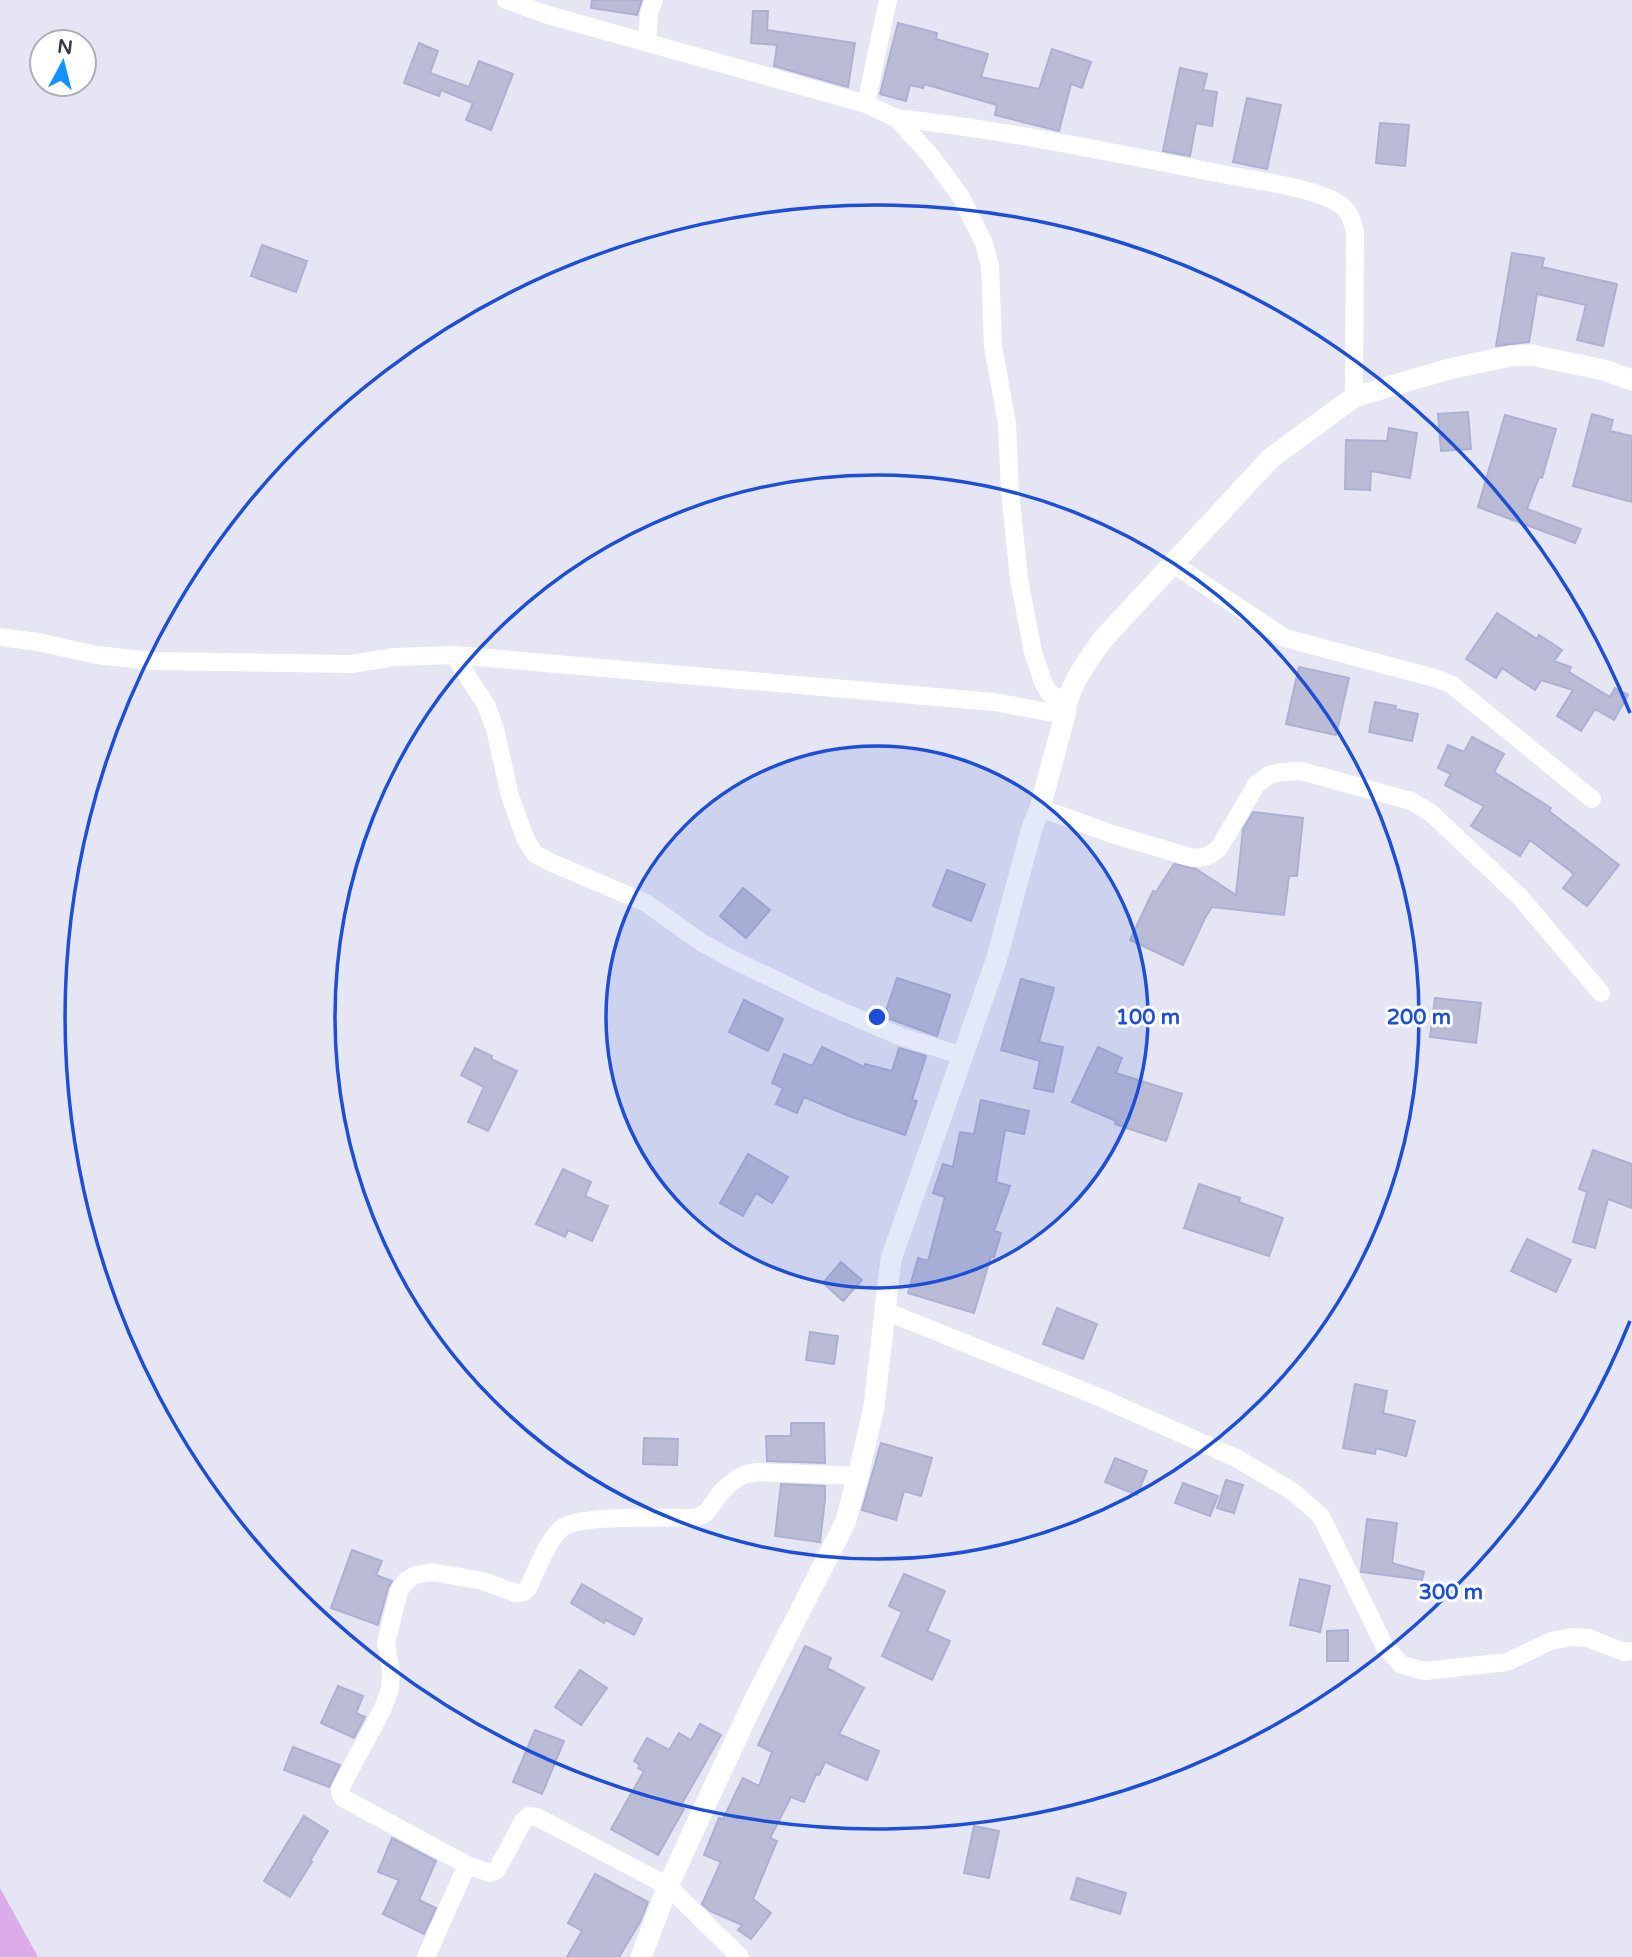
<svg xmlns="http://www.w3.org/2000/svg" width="1632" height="1957" font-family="'Varela Round',sans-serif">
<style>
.green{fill:#dbabea}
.building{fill:#babcd6;stroke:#adb0d1;stroke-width:2}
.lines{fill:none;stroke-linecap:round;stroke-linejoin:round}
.minor{stroke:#fff;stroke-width:18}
.tertiary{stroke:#fff;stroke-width:21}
.ring{fill:none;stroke:#1d4ed8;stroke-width:3.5}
.centre{fill:#1d4ed8;stroke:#fff;stroke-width:3.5}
.ring-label{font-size:21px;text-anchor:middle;font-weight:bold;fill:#1d4ed8;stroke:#fff;stroke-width:6;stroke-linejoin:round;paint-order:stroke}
</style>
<rect width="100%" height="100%" fill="#e5e5f3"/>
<path class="green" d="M0 1888 38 1957H0Z"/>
<path class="building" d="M592 0H642L637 15 591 8Z
M753 11H768L767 30 855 43 848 87 774 66 777 45 751 43Z
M898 23 937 33 936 39 988 54 981 77 1039 89 1052 49 1091 62 1082 88 1071 84 1059 131 995 115 997 105 924 84 923 88 910 85 906 101 880 94Z
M419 43 438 51 430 73 469 87 479 61 513 74 491 130 466 120 473 103 441 90 439 96 404 83Z
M1180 68 1207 74 1203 90 1217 92 1212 126 1196 123 1190 156 1163 151Z
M1247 98 1281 105 1267 169 1233 162Z
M1380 123 1409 125 1405 166 1376 163Z
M262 245 307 261 296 292 251 276Z
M1512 253 1544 258 1542 267 1617 284 1603 346 1577 340 1586 305 1537 294 1529 342 1496 346Z
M1468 412 1471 449 1441 451 1438 414Z
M1592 414 1613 420 1610 431 1632 436V502L1573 486Z
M1505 415 1556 429 1542 478 1539 477 1527 509 1581 529 1575 543 1478 507Z
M1389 428 1417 433 1410 478 1371 471 1370 490 1345 489 1346 440 1387 441Z
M1497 613 1537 639 1539 635 1562 650 1554 661 1571 667 1569 672 1610 697 1615 688 1628 695 1614 720 1595 709 1581 731 1557 716 1573 690 1541 680 1535 690 1502 668 1496 678 1466 659Z
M1299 667 1349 678 1336 735 1286 724Z
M1375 702 1396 706 1395 709 1418 714 1412 741 1369 732Z
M1472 737 1504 754 1494 772 1551 808 1549 811 1619 865 1587 906 1563 888 1574 874 1530 840 1520 856 1471 826 1484 806 1445 785 1451 774 1438 768 1448 745 1464 752Z
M1253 812 1303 818 1297 876H1289L1284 915 1212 907 1205 918 1183 965 1130 940 1153 891 1156 892 1174 864 1196 869 1236 895 1243 829Z
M947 870 985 884 971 921 933 906Z
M743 888 770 910 746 938 720 916Z
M897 978 950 995 937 1036 884 1017Z
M1021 979 1054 988 1039 1042 1063 1047 1053 1092 1034 1088 1040 1061 1001 1050Z
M1435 998 1481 1003 1476 1043 1430 1037Z
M744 1000 783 1019 768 1051 729 1032Z
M822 1047 864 1067 865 1064 892 1071 899 1048 926 1056 912 1100 917 1101 905 1135 849 1116 804 1097 797 1113 776 1104 783 1088 772 1083 784 1054 812 1066Z
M1098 1047 1122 1058 1116 1073 1182 1094 1166 1141 1115 1124 1116 1121 1072 1102Z
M475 1048 492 1056 491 1059 517 1071 488 1131 468 1122 484 1087 461 1075Z
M981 1100 1029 1111 1024 1134 1005 1130 996 1182 1010 1186 994 1231 1001 1233 994 1257 991 1256 974 1313 908 1293 918 1258 928 1261 945 1197 933 1193 943 1164 953 1167 960 1132 974 1134Z
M1593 1150 1632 1164V1208L1608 1199 1595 1248 1573 1242 1587 1192 1579 1189Z
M748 1154 788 1177 772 1203 756 1193 743 1216 720 1203Z
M563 1169 591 1182 585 1196 608 1206 592 1241 568 1230 565 1237 536 1224Z
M1199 1184 1240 1198 1239 1202 1283 1218 1269 1256 1184 1228Z
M1527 1239 1571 1260 1556 1292 1511 1271Z
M841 1262 862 1280 843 1301 823 1283Z
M1057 1308 1097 1324 1083 1359 1043 1344Z
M810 1332 838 1336 834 1364 806 1360Z
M1355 1384 1387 1391 1383 1413 1415 1421 1406 1456 1376 1448 1375 1454 1343 1448Z
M791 1423H824L825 1463 767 1461 766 1436H791Z
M644 1438 678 1439 677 1465 643 1464Z
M881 1443 932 1458 921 1496 904 1491 896 1520 862 1510Z
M1115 1458 1147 1471 1137 1495 1105 1482Z
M1226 1480 1243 1485 1234 1513 1217 1508Z
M1183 1483 1218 1496 1210 1516 1175 1503Z
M781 1484 825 1486V1499L820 1542 775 1536Z
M1367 1519 1397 1523 1392 1563 1424 1572 1422 1580 1361 1572Z
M352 1550 382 1561 376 1575 392 1581 388 1588 378 1625 331 1608Z
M904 1574 945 1591 927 1631 950 1641 932 1680 882 1656 902 1612 889 1606Z
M1300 1579 1330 1586 1320 1632 1290 1625Z
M582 1584 642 1619 634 1635 606 1620 604 1623 571 1603Z
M1348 1630V1661H1327V1631Z
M805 1646 831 1658 827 1668 864 1688 839 1734 879 1751 867 1780 825 1762 819 1775 816 1774 804 1802 791 1797 770 1838 777 1841 753 1899 771 1913 751 1939 738 1930 742 1925 710 1911 702 1904 721 1862 704 1855 719 1818 723 1819 743 1778 759 1786 772 1752 758 1745Z
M580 1670 607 1688 581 1725 555 1707Z
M338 1686 363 1696 356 1713 365 1717 354 1738 321 1723Z
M700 1724 721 1735 680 1807 684 1809 658 1855 611 1829 644 1771 638 1768 640 1765 634 1761 647 1738 669 1750 679 1733 691 1740Z
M535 1730 564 1741 542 1794 513 1782Z
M293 1747 340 1765 329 1787 284 1770Z
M304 1816 328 1831 310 1861 312 1862 290 1897 264 1881Z
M974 1826 999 1831 989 1878 964 1873Z
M392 1838 436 1861 419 1900 436 1908 424 1934 383 1914 399 1880 378 1872Z
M595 1874 648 1902 640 1922 619 1957H567L582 1931 568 1923Z
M1077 1878 1126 1893 1120 1914 1071 1899Z"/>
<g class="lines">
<path class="minor" d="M506 0 548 15 866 104 896 118 931 156 961 197 984 243 990 266 993 346 1007 424 1010 491 1019 579 1033 652 1043 682 1049 693 1066 702
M647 42 649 14 654 0
M866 104 888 0
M896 118C1004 130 1111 152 1217 173 1250 180 1308 186 1336 202 1350 210 1351 217 1355 232L1354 397
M1173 564 1285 638 1438 679 1452 685 1592 799
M0 637 38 642 97 655 152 661 350 664 395 657 454 655 994 702 1065 715
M454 655 486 705 495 729 510 796 526 840 535 854 550 862 646 903 701 942 726 956 825 1004 899 1036 963 1056
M1040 808 1112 834 1193 858C1204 858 1210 856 1219 848L1256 785 1269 775 1281 772 1301 771 1411 801 1431 813 1520 897 1601 993
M885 1311 1099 1397 1236 1458 1292 1491 1321 1516 1385 1647 1402 1665 1425 1671 1507 1662 1551 1641 1572 1637 1588 1638 1624 1652 1632 1651
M426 1957 467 1865
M740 1957 668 1886 537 1817 529 1816 523 1821 497 1870 490 1873 467 1865 343 1798 340 1792 341 1787 383 1708 390 1689 391 1671 386 1643 399 1591 406 1581 415 1575 432 1572 483 1581 516 1593 524 1592 528 1588C536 1571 548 1539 562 1528 579 1514 669 1518 695 1518L706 1513 722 1491 736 1479 746 1474 758 1472 858 1476"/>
<path class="tertiary" d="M641 1957 668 1886 703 1810 754 1701 845 1523 858 1476 874 1407 891 1259 996 961 1032 828 1040 808 1065 715C1067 687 1087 662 1103 639L1271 458 1354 397 1449 369 1510 356 1531 355 1604 370 1632 380"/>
</g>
<circle cx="877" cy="1017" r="271" fill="#1d4ed8" fill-opacity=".12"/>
<g class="ring">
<circle cx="877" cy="1017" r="271"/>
<circle cx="877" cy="1017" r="542"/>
<path d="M1630 1321A812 812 0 1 1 1630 713"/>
</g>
<circle cx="877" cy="1017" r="10" class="centre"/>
<g class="ring-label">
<text x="1148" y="1024">100 m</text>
<text x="1419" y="1024">200 m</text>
<text x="1451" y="1599">300 m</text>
</g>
<g transform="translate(63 63) rotate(7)"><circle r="33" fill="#ffffff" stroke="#aeafb5" stroke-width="2"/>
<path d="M0-5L12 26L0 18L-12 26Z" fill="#1092ff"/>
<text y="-10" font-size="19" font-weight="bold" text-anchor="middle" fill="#343646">N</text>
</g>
</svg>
